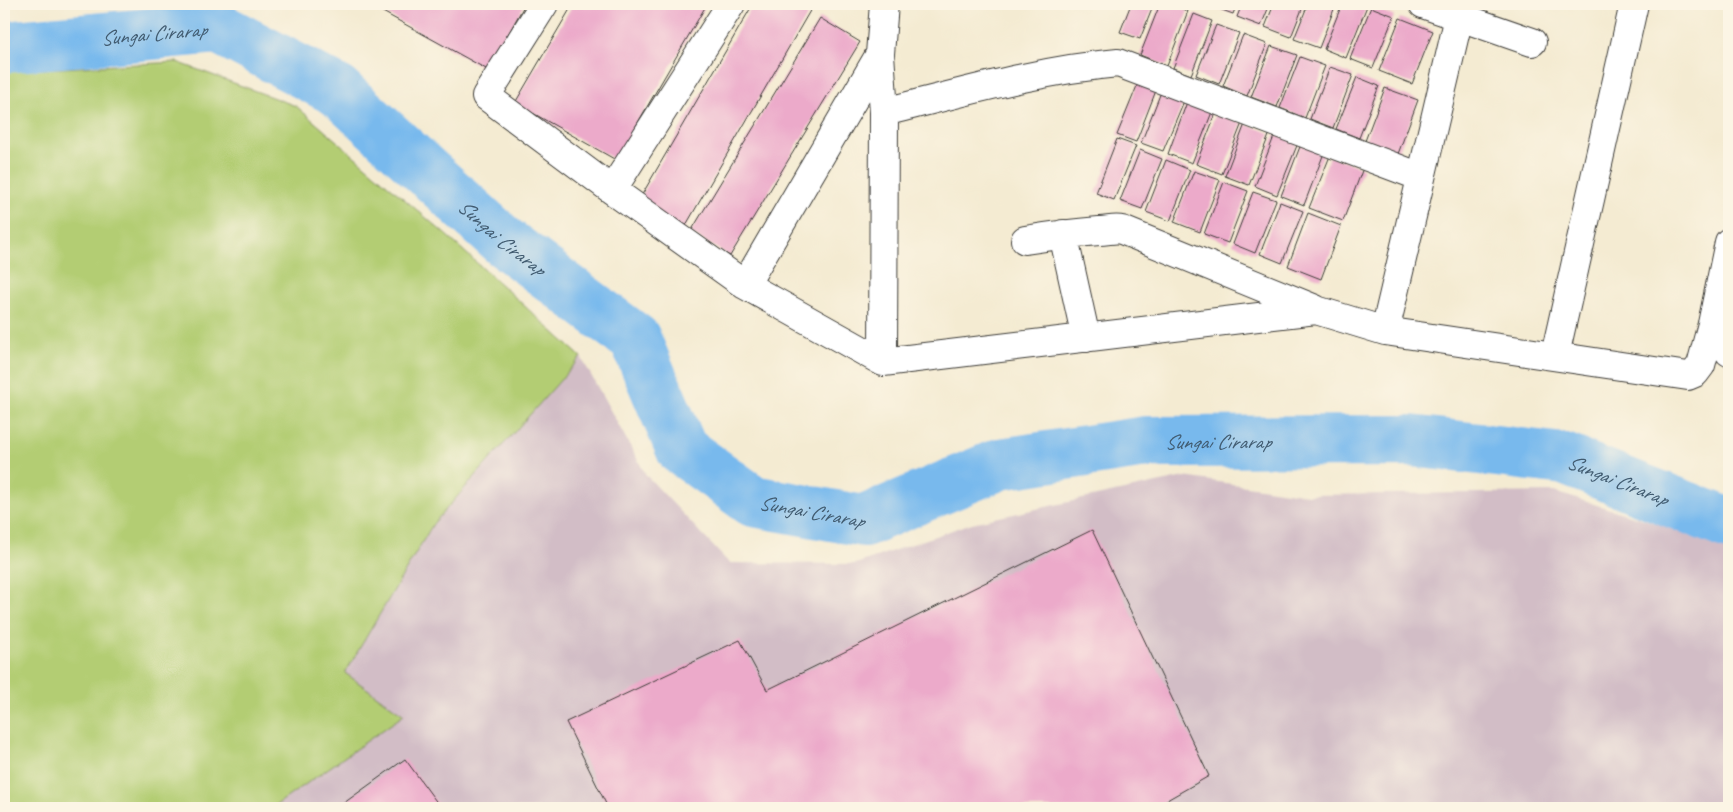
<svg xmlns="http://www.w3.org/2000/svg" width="1733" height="812" font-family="Caveat,sans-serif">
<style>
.industrial{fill:#d2bdc6}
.green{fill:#b3cd73;stroke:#687448}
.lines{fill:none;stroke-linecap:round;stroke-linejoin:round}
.river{stroke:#78b9ed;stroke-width:52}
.building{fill:#ecaaca}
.minor-casing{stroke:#3c3b37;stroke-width:30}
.minor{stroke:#fff;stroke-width:28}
.labels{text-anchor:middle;stroke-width:4;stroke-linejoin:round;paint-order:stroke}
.water-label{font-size:21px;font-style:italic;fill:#415b70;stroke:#fcf5e5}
</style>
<rect width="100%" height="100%" fill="#fcf5e5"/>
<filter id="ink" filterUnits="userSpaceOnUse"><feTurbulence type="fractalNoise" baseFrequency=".02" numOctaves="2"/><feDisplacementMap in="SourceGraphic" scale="10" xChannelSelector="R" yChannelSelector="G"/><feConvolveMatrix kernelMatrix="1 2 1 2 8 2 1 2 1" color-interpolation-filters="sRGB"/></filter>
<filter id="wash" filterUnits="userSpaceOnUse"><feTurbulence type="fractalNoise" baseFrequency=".0096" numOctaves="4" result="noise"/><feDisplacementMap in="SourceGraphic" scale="20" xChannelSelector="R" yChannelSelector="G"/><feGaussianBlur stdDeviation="1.12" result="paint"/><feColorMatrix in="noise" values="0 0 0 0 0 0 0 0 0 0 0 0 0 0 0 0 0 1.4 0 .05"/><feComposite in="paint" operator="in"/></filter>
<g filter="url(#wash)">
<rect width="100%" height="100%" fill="#f4ebd2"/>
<path class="industrial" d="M581 357 646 475 729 563 856 564 972 523 1184 477 1308 495 1554 492 1729 545V808H272L404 715 344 673 433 524Z"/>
<path class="green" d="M177 62 296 106 445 234 581 357 433 524 345 673 404 715 272 808H4V71Z"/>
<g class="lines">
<path class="river" id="s1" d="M4 47 218 28 338 91 503 241 635 339 682 450 753 501 864 521 1000 464 1146 442 1411 441 1564 459 1729 524"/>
</g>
<g id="blocks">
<path class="building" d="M385 4H525L488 70 381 11Z
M573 4H707L616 160 515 103Z
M753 4H802L811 9 682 232 636 205Z
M1131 4H1154L1140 39 1120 32Z
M1160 4H1170L1188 11 1167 66 1140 55Z
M1212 4H1237L1233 14 1211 6Z
M1242 4H1270L1261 26 1237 17Z
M1274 4H1304L1291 37 1265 27Z
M1308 4H1336L1319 48 1294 39Z
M1342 4H1361L1367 6 1346 58 1324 49Z
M1371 7 1394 16 1373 68 1350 59Z
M1194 14 1212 21 1191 75 1173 68Z
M820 18 860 42 730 256 690 233Z
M1400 18 1433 31 1412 84 1379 71Z
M1216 25 1239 33 1219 84 1196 75Z
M1243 35 1267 44 1247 96 1223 86Z
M1271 46 1297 55 1277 107 1251 97Z
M1300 57 1325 66 1305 118 1280 108Z
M1330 67 1353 75 1333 128 1310 119Z
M1357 77 1379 86 1359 138 1336 129Z
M1139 81 1157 88 1136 142 1117 135Z
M1385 88 1418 100 1398 154 1365 141Z
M1161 92 1184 101 1163 151 1141 143Z
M1187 102 1212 112 1192 163 1168 154Z
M1216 113 1242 123 1222 174 1196 164Z
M1245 124 1270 133 1249 185 1225 176Z
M1275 134 1298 143 1277 195 1255 186Z
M1117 139 1136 146 1114 200 1096 193Z
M1301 144 1324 153 1304 205 1281 196Z
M1140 150 1162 159 1142 209 1120 201Z
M1330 156 1363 168 1343 221 1309 208Z
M1166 160 1190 170 1170 221 1146 212Z
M1194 171 1220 180 1200 232 1174 222Z
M1224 182 1248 191 1228 243 1204 234Z
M1253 192 1276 200 1255 253 1233 244Z
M1280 202 1303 211 1282 263 1260 254Z
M1308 213 1341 226 1321 279 1288 266Z
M1092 530 1209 776 1153 808H608L566 722 740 640 767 690Z
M405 759 441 808H337Z"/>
</g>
</g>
<g filter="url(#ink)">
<use href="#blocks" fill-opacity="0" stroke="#3c3b37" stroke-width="1"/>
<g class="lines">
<g class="minor-casing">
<path id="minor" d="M544 4 486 96 612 190 745 285 883 362 1316 310 1385 331 1688 376 1695 373 1701 365 1712 324 1729 242
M1423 4 1532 42
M884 112C961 93 1039 70 1118 63L1421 177
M612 190 731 4
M1063 234 1086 338
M1025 240C1050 236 1074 233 1099 231 1108 231 1114 228 1122 230L1315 309
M745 285 880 54
M1712 324 1729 352
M1385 331 1459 17
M1555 355 1634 4
M883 362 884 112 880 54 884 4"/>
</g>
<use href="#minor" class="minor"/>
</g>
</g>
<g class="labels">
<g class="water-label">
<text dy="7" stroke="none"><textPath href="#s1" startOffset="150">Sungai Cirarap</textPath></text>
<text dy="7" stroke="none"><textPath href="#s1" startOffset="570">Sungai Cirarap</textPath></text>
<text dy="7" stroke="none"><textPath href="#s1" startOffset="1425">Sungai Cirarap</textPath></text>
<text dy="7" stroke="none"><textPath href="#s1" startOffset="1830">Sungai Cirarap</textPath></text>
<text dy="7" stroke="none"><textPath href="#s1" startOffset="1005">Sungai Cirarap</textPath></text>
</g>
</g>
<rect width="1733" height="812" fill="none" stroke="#fcf5e5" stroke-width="20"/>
</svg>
